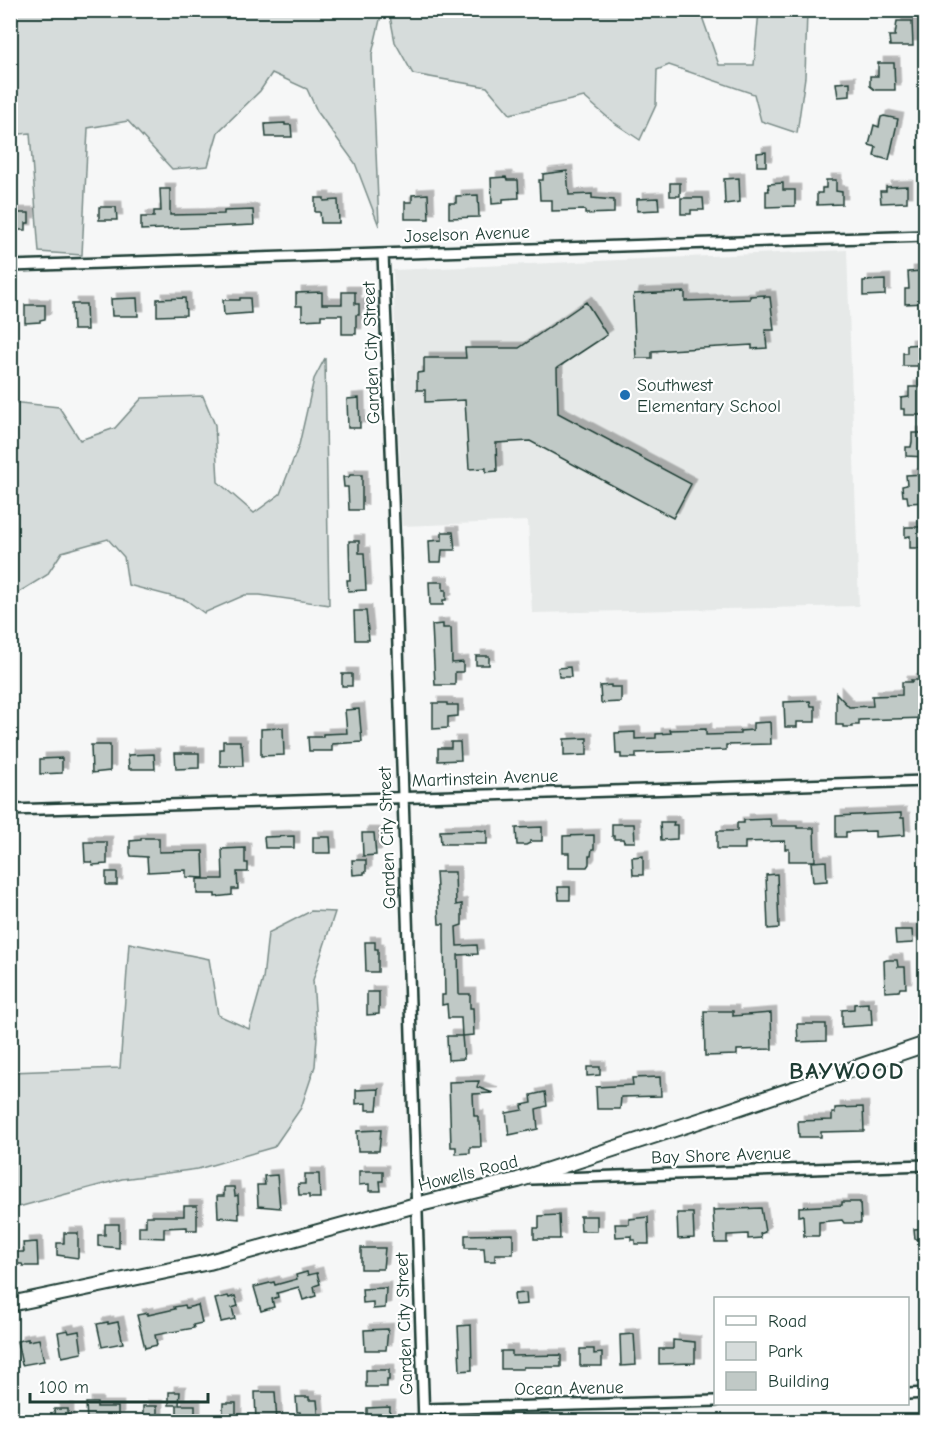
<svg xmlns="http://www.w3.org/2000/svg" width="936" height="1432" font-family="'Comic Neue',sans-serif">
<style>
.built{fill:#e6e9e8}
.green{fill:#d6dcdb;stroke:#7a8c88;stroke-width:1.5}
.building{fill:#c0c9c6;stroke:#1f3d34;stroke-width:1.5;filter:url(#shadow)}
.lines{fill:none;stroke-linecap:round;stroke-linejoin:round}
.street-casing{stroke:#1f3d34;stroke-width:14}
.secondary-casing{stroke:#1f3d34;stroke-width:18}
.street{stroke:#fff;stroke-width:9}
.secondary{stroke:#fff;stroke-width:14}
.poi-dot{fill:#1f6fb2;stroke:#fff;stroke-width:2}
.labels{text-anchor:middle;stroke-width:4.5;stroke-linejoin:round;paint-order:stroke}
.street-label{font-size:18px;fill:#1f3d34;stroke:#fff}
.poi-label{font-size:18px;fill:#1f3d34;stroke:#fff;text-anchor:start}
.district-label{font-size:24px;font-weight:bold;letter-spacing:1.5px;fill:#1f3d34;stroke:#fff}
</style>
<defs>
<filter id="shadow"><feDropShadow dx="5.5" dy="-5.5" stdDeviation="0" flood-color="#0004"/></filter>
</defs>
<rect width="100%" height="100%" fill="#f6f7f7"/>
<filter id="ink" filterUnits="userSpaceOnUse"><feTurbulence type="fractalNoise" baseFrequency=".0167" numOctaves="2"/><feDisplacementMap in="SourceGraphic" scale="12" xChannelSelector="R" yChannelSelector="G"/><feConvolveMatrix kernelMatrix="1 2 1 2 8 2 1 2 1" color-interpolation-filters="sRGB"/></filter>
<g filter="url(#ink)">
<path class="built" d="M847 250 859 606 532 613 528 521 402 526 393 270Z"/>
<path class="green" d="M10 11H382L372 54 379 226 355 163 317 111 307 89 272 73 260 91 218 132 208 166 172 169 128 121 88 128 82 255 39 252 30 133 11 135Z
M389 11H700L719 65H754L759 11H807L805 77 797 133 761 121 754 94 669 65 657 70 656 105 640 140 613 122 584 97 510 114 487 87 413 74 395 42Z
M325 358 329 605 260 595H245L204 613 186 600 128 585 124 557 108 539 62 552 47 575 11 597V402L59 407 80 440 115 428 142 398 203 396 215 425 218 482 254 513 280 494 299 445 314 379Z
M311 911 335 912 313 980 317 1037 315 1066 301 1108 274 1147 198 1169 122 1179 11 1209V1072L120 1068 129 943 209 959 218 1015 249 1029 263 979 268 933Z"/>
<path class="building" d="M897 21H912L913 46H890L889 36H895Z
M878 63H894L895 90H875L870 86V76H878Z
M850 82V96L838 97 836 83Z
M884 116 898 119 889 160 874 156 876 147 869 145 874 125 879 127 881 117Z
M285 123V125H291L292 137H266L265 124Z
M766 152V166H757V153Z
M567 171 569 195 592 194V198L614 200V213L585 214V210L552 211V200H540L539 180H543V174Z
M506 177 507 180H518L519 198 503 199V203L492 204 491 178Z
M739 178 740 202 725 204 724 179Z
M826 180H836V191L842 192V204L817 205V193H822V188H826Z
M670 183H680V196H670Z
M783 183V190H795V206L766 207V191H769L768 184Z
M907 186V202L881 203 880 191H886V187Z
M160 189H170V215L224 214V211L253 210 254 225 141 230V217H154V211H161Z
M428 194 429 219H405V202H412V195Z
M478 195 479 217 449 218V203H456V196Z
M315 198H324V201L338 200 339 223H321L320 212H315Z
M658 198 659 210 637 211V199Z
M681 198H703L704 210H691V214H681Z
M99 207H116L117 220H99Z
M10 213H29V223H26V230H10Z
M922 271 923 279H926V303L905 304V289H909L908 272Z
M885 280V295L863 296V281Z
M322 292V304H342V292H355V304H359V315H356V334H342V315H321V319L302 320V306H296V293Z
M685 292V301L750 299V296L765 295 764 297H770L774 330H765L767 348 752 349V345L652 351V358H636L633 298 634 294Z
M137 298 138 316H112L111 299Z
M185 298 186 315 157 316V299Z
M240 298H250L251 313 224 315 223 300H240Z
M586 302 607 335 557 368 558 413 691 484 673 518 530 441 496 443 497 471 486 472V468L469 469 465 400 425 402V390H417V373L424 372V358H466L465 348H519Z
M72 304H86L87 330H73Z
M25 305H45V319L40 320V322L25 323Z
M924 344V366H903V353H907V345Z
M909 387H925L926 415H904V409H901V398L909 397Z
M359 398 360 428H348L347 399Z
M912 433H926V457L906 456V447H911L912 442Z
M926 474V502L908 503 907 496H903L902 486 907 485 906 475Z
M350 475H362V510H349L348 487H344L343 477H349Z
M905 527H926V548H910V536L905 537Z
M442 532H453L455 550H442L441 562H430L429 541 442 540Z
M349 541H359V553H364L366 590 348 591 347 580H350Z
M429 582H443V590H446V600H443V605H430Z
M354 611H366L369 640H355Z
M443 624V628H451L452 663 463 662V672H455V685H435L432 625Z
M476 656H489V665H476Z
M570 667 571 677H559L558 668Z
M342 674H352V686H342Z
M911 680H923L926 718 859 720V725H852V727H843V725H836V693L849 707 873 706 872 696 902 695V682H912Z
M611 685V687H621V702L601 703 600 686Z
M810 701 811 706H815V722H797V727H785L784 702Z
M433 703H447V705H458V716L448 717V728L433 729Z
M359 709 362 742 332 744V751H309L308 737H323V734L347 733 345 710Z
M770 722 771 744 726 745V750L636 753V758H621V754H616L615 733 635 732V739L656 738V734L671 733 670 730 706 729V735L740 734V731L753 730V723Z
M283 728 284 755 261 756V729Z
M587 738V755L564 756V739Z
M223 741H240V745H242L243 766H220V749H223Z
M451 742H460L461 760 438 761V748H451Z
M91 745H110V771L92 773Z
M175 753H199V768L176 769Z
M154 754 155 769H129L128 755Z
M62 758V773L40 774V759Z
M901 813V818H904L905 835 875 837V831L846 832V837H836V816Z
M770 819 771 826H797V828H814L815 861H789V849H785V841L745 842V849H717V831H737V823H744V820Z
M660 822H674L673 825H677V839L661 840Z
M612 824H634L635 842H624L623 839H614V836H612Z
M542 827V841H530V843L526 845H517L516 828Z
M476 830 487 831V844H441L440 831Z
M362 833H374L376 855 363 856Z
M594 835V849H592L591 856H589V864L587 867H569V853H563V836Z
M294 836V848H265L264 837Z
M313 837H330L331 853H313Z
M141 838H159V852L203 851 204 878 186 877V870L148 872 147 857 131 856 130 853V841L141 840Z
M84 842H107V864L93 865 92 862H85Z
M245 848V863H248V872H237L238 889H232V895L215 897V894H197V879H223L222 849Z
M643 856V875H633L632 857Z
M352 860H366V872H364V874L353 875Z
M826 861 827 881 813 882 811 862Z
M106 872H117V885H106Z
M436 872H455L456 905 462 904V925L456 927 457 946 477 945 478 954 458 955 459 994H470V1008H473L474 1035 462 1036 461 1018H448L447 1004 442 1005V995H445L444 937V924H439Z
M777 874 779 928 768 929 766 875Z
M558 887H570V900H559Z
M895 930H912L913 943 896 944Z
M365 942H375V949H378V972H366Z
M887 960H897L898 967H905L906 988H900L899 991 885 992 884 961Z
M367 992H379V1014L367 1015Z
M868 1003V1008H871L872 1025 842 1027V1010L854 1009V1004Z
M704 1011H733V1016L771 1013 772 1049 737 1050V1055L705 1056Z
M797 1024H826V1041L798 1042Z
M447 1036H462L464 1059 448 1060Z
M587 1067H600V1075L587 1076Z
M660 1077 661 1096 621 1097 620 1109H597L596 1087 633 1085 632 1078Z
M479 1081 477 1087 493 1093 473 1094 474 1116H478V1122H480L481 1147H470V1153L456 1154V1147H451L449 1082Z
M379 1089 377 1110H366V1103L356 1104V1090Z
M545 1092 547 1106 536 1109 538 1129 509 1135 506 1113 523 1110 522 1105 532 1103 531 1095Z
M863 1107 864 1131 821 1132V1137H799L798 1121 832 1120V1113H835V1108Z
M381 1130 379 1151H358L357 1131Z
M359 1171H383V1181H380L381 1191H369V1184L359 1185Z
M305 1174H319L320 1198H309V1195H299L298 1184H305Z
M277 1175 280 1208 258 1206 257 1185H265L264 1176Z
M224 1187H234L235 1196 238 1195 239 1219 218 1217 217 1196H224Z
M842 1202H860L861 1223H844L842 1220 819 1222V1236H804L803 1215 799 1216V1207L842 1205Z
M184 1206H197V1230H187V1227L164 1228V1238L139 1237V1226H146V1216H184Z
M761 1208 765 1232 760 1234 761 1238 748 1239V1234L729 1235H727V1243H715L713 1210Z
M677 1213H693L694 1238 678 1239Z
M559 1215 560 1239H534V1228H539V1216Z
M580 1216H597V1231H581Z
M648 1217 649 1244H635V1240H631V1236L616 1237 615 1224H629V1219Z
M105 1224H119V1248L98 1246V1235H105Z
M926 1228V1239H915L914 1229Z
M64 1233H78V1258L57 1255V1243H64Z
M513 1234V1254H495V1261H485L484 1248H465V1235Z
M37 1242 38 1266H23L22 1264H17V1252H24L23 1243Z
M361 1248H385L383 1269H361Z
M307 1272 308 1275 317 1273 320 1284 314 1286 316 1296 303 1300 299 1287 277 1293 278 1297 272 1299 274 1307 261 1311 254 1287 274 1282 275 1285 297 1279 296 1275Z
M386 1288 385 1308 373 1309V1302L363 1303 362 1289Z
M526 1293 527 1304 515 1305 514 1294Z
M228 1296 229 1298 235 1296 238 1306 232 1308 235 1319 221 1322 215 1299Z
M185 1305 186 1308 198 1305 202 1323 193 1325 194 1328 155 1335 157 1345 145 1348 137 1315 148 1313V1315L175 1309 174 1307Z
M108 1322V1324L118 1322 123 1343 102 1347 97 1324Z
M471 1325 472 1370 460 1371 458 1326Z
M388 1329 386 1350H365L364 1330Z
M68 1330 69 1333 79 1331 82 1353 62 1357 58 1332Z
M634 1334 636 1365 621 1366 620 1335Z
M28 1339V1341L39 1339 44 1361 22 1365 17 1341Z
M673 1340 695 1342V1363L659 1364V1349H673Z
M580 1349H594V1354L602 1353V1366H580Z
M501 1351H512V1356L561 1355V1367H523V1369H501Z
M366 1370H389V1380H387V1387H366Z
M169 1392H180L179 1405H195V1422H177V1405H169Z
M255 1392H275L277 1422H256Z
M296 1397H309V1400H317L319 1422H301L300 1412H297Z
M86 1403H97V1407H118V1418H110V1422H87Z
M223 1403H236V1422H223Z
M143 1406H157V1422H143Z
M390 1407 389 1422 367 1421V1408Z
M54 1409H68V1422H55Z"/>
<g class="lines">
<g class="street-casing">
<path id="street" d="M383 254 393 497 424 1422
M10 266 926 236
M10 810 926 781
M532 1179 926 1165
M908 1394 926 1393
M424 1409 716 1401"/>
</g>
<g class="secondary-casing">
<path id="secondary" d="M10 1304 209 1262 416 1205 518 1180 711 1117 926 1044"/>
</g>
<use href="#street" class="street"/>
<use href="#secondary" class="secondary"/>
</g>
</g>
<circle class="poi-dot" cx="625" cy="395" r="6"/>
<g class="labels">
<g class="street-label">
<text transform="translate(467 234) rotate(-2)" y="6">Joselson Avenue</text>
<text transform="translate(371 353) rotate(-92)" y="6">Garden City Street</text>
<text transform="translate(485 778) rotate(-2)" y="6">Martinstein Avenue</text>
<text transform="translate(387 838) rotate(-92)" y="6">Garden City Street</text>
<text transform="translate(721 1155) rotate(-2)" y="6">Bay Shore Avenue</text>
<text transform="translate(468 1173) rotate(-14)" y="6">Howells Road</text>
<text transform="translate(404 1324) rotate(-92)" y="6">Garden City Street</text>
<text transform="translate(569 1388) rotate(-1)" y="6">Ocean Avenue</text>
</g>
<g class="poi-label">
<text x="637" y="391">Southwest<tspan x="637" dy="21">Elementary School</tspan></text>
</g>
<g class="district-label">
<text x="847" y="1079">BAYWOOD</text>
</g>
</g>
<rect width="936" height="1432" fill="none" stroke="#fff" stroke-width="36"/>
<rect x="18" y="18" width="900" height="1396" fill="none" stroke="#1f3d34" stroke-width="2" filter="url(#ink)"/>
<rect x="714" y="1297" width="195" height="108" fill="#ffffff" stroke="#a5b1ae" stroke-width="1.5"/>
<rect x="726" y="1316" width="30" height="9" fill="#ffffff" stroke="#a5b1ae" stroke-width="1.5"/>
<text x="768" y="1327" font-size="18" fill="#1f3d34">Road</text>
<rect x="726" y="1342" width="30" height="18" fill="#d6dcdb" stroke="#a5b1ae" stroke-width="1.5"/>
<text x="768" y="1357" font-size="18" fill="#1f3d34">Park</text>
<rect x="726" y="1372" width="30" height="18" fill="#c0c9c6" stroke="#a5b1ae" stroke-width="1.5"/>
<text x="768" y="1387" font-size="18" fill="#1f3d34">Building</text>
<path d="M30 1393v9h178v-9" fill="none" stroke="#1f3d34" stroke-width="3"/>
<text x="39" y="1393" font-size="18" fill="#1f3d34" stroke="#ffffff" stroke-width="4.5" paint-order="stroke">100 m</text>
</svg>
